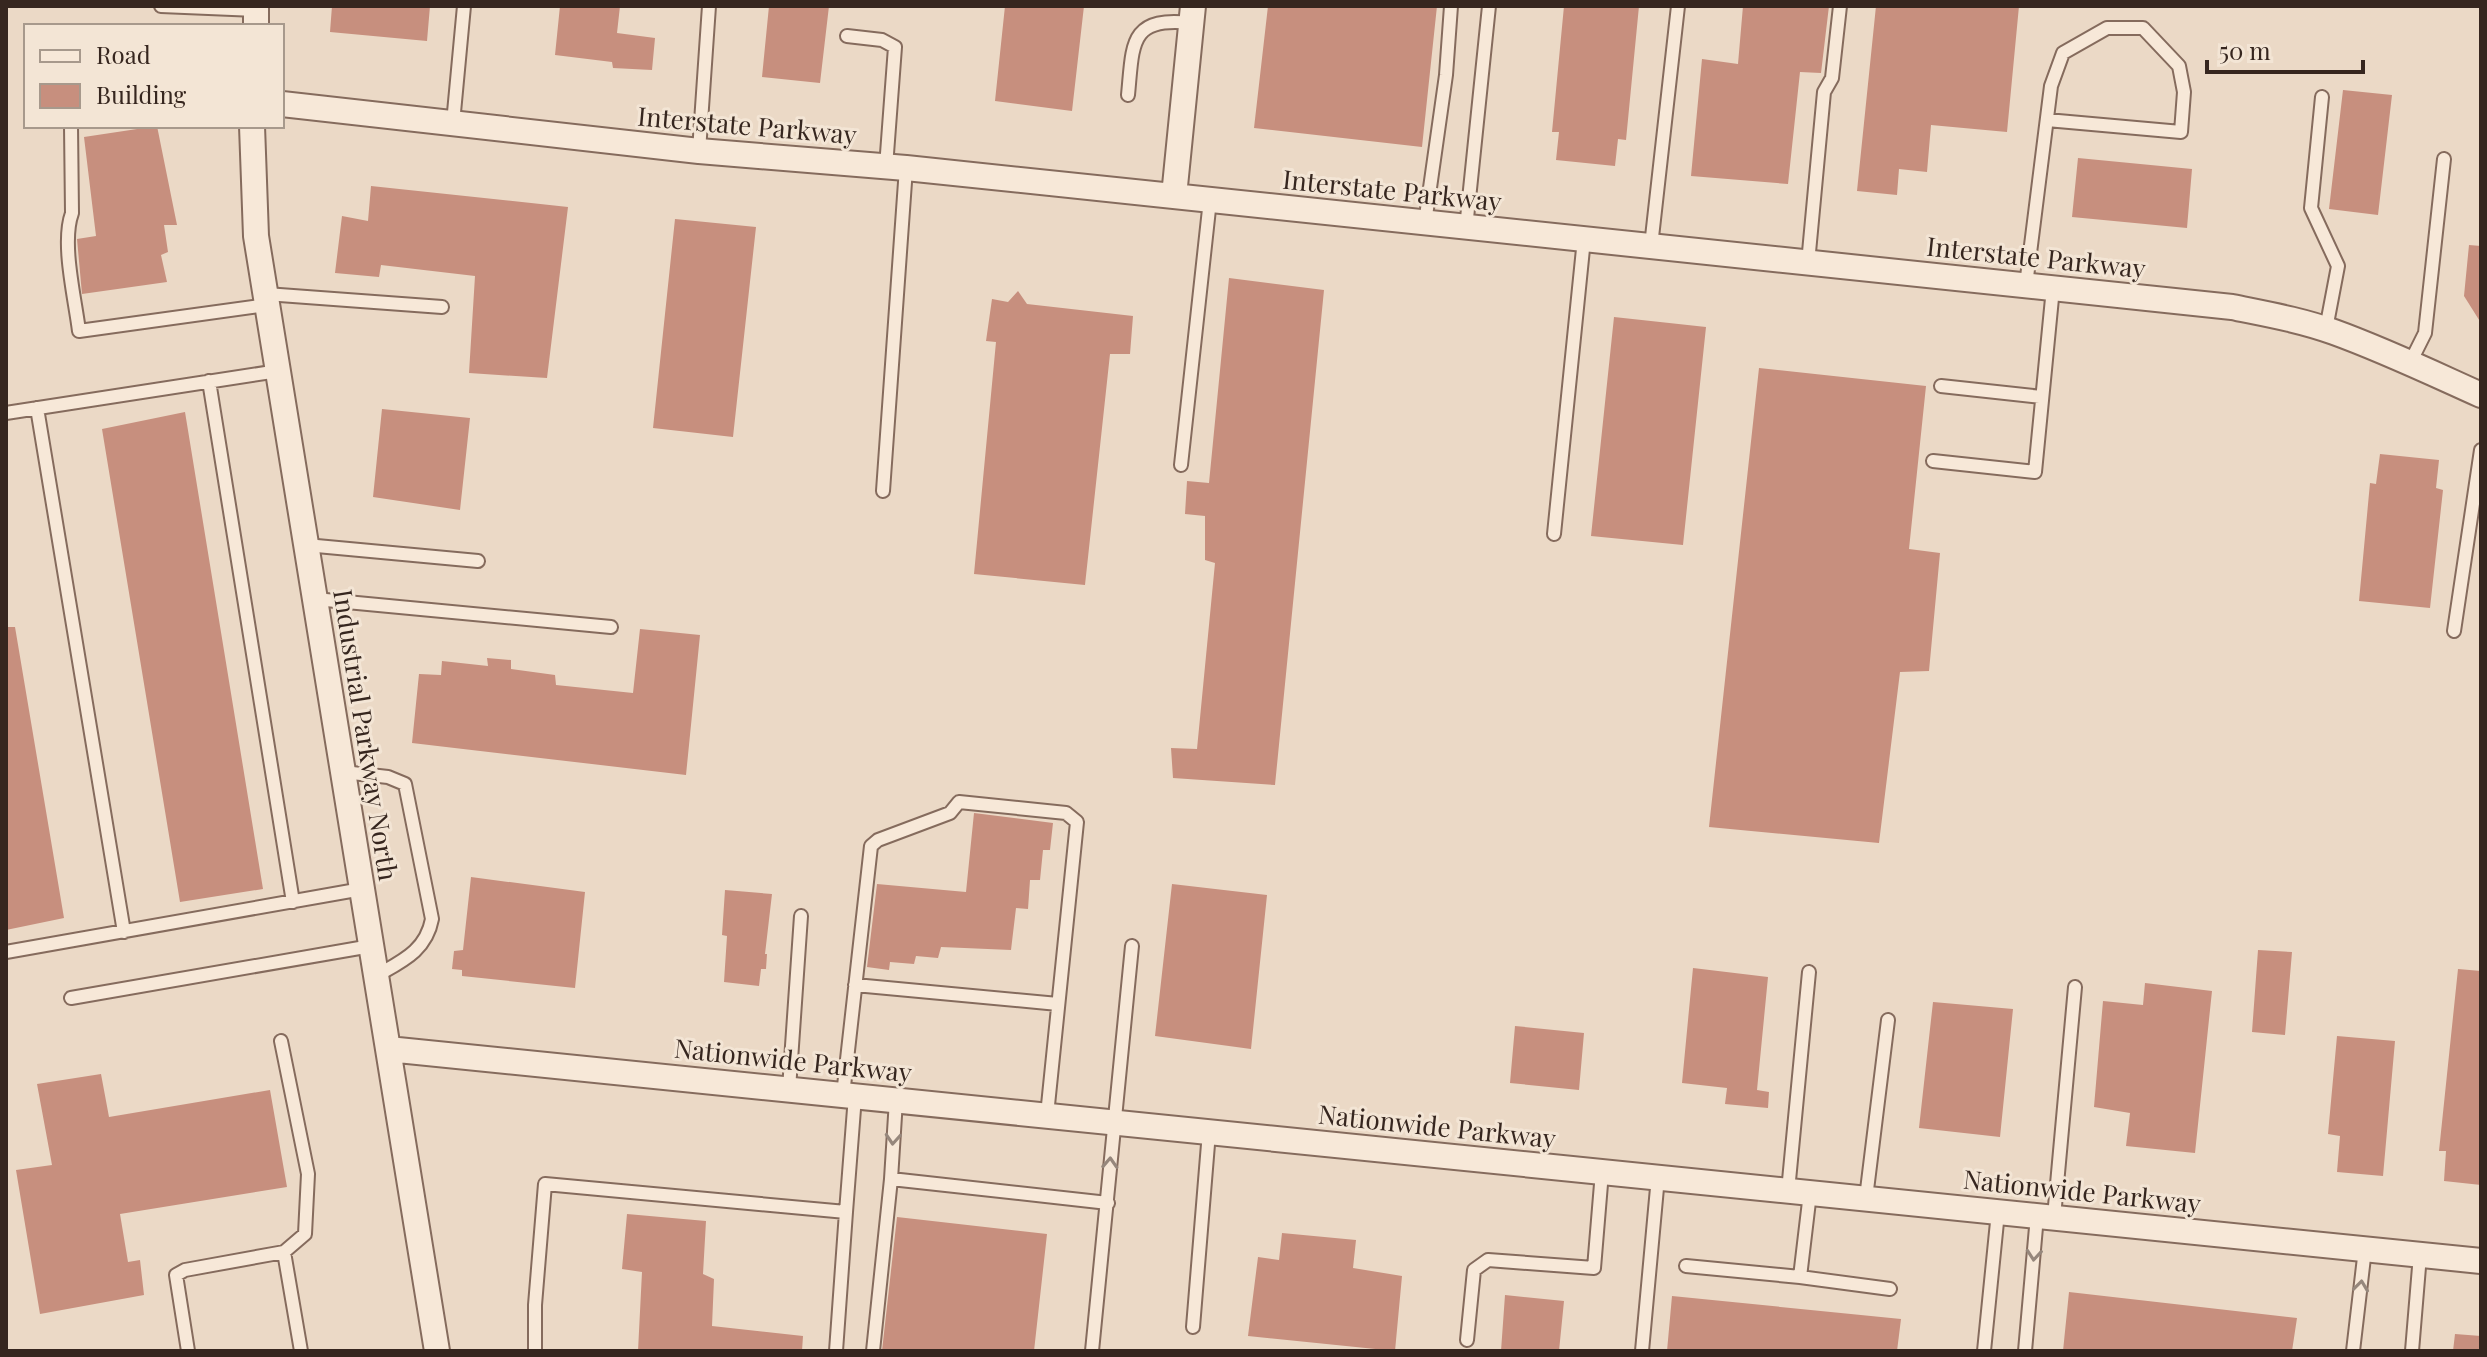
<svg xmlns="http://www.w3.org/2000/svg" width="2487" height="1357" font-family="'Playfair Display',serif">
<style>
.building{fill:#c78f7e}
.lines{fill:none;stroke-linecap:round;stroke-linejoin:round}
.service-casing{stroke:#856b5d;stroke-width:16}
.minor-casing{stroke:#856b5d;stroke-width:28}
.service{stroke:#f7e8d8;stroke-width:12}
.minor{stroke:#f7e8d8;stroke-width:24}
.oneway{stroke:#96877c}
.labels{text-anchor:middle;stroke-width:6;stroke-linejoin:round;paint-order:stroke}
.street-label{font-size:26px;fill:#36261f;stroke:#f3e5d5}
</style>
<rect width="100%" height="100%" fill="#ebd9c6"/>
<path class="building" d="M332 6H430L427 41 330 32Z
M560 6H620L617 33 655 38 652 70 613 68 612 62 555 55Z
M769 6H829L820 83 762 77Z
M1005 6H1084L1072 111 995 101Z
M1268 6H1437L1422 147 1254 128Z
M1564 6H1639L1626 140 1618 139 1615 166 1556 160 1559 132H1552Z
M1743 6H1829L1821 73 1800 72 1788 184 1691 176 1702 59 1738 64Z
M1876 6H2019L2007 132 1931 125 1927 172 1899 169 1897 195 1857 191Z
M2343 90 2392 95 2378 215 2329 209Z
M157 126 177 225H164L168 252 161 255 167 282 82 294 77 239 96 236 84 137Z
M2078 158 2192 169 2187 228 2072 217Z
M371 186 568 207 547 378 469 373 475 276 381 265 379 277 335 273 342 216 368 221Z
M675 219 756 227 733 437 653 428Z
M2469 245 2481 246V323L2464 296Z
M1229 278 1324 290 1275 785 1173 778 1171 748 1197 749 1215 563 1205 560V516L1185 514 1187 481 1209 483Z
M1018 291 1027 304 1133 316 1130 354H1110L1085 585 974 574 996 342 986 341 992 299 1008 302Z
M1614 317 1706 327 1683 545 1591 536Z
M1759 368 1926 386 1909 549 1940 553 1929 671 1900 672 1879 843 1709 827Z
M382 409 470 418 460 510 373 497Z
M185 412 263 889 180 902 102 429Z
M2380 454 2439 460 2436 488 2443 490 2430 608 2359 601 2370 483 2376 484Z
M6 627H15L64 918 6 930Z
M640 629 700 635 686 775 412 743 419 674 441 675 442 661 488 666 487 658 511 660V669L555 675 556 685 633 693Z
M974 813 1053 823 1050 850H1043L1040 880H1030L1028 909 1016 908 1011 950 941 947 938 958 916 956 914 964 890 962 889 970 867 967 877 884 966 892Z
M471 877 585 892 575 988 462 976V970L452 969 454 951 463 950Z
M1172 884 1267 895 1251 1049 1155 1036Z
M725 890 772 894 765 954H767L766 969H761L759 986 724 982 727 936 722 935Z
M2258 950 2292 952 2285 1035 2252 1032Z
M1693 968 1768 977 1757 1090 1769 1092 1768 1108 1725 1104 1727 1088 1682 1083Z
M2458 969 2481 971V1185L2444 1181 2446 1151H2439Z
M2145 983 2212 991 2195 1153 2126 1146 2130 1113 2094 1107 2103 1001 2143 1005Z
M1933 1002 2013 1009 2000 1137 1919 1128Z
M1515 1026 1584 1033 1579 1090 1510 1083Z
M2337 1036 2395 1041 2383 1176 2337 1172 2340 1136 2328 1134Z
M101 1074 109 1117 270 1090 287 1187 120 1214 128 1262 140 1260 144 1295 40 1314 16 1170 52 1165 37 1084Z
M627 1214 706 1221 703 1274 714 1279 712 1326 803 1336 802 1351H638L642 1272 622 1269Z
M897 1217 1047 1234 1034 1351H882Z
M1282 1233 1356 1240 1353 1268 1402 1276 1395 1351 1248 1336 1258 1257 1279 1260Z
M2069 1292 2297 1318 2292 1351H2063Z
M1505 1295 1564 1301 1559 1351H1501Z
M1672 1296 1901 1319 1897 1351H1667Z
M2455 1334 2481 1336V1351H2453Z"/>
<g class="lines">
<g class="service-casing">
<path id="service" d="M161 6 256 10
M847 36 882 40 895 47 886 167
M1128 95C1133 44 1129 16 1191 23
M2322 97 2311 208 2338 266 2326 329
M453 123 464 6
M71 126 72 213C61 243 75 298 79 331L267 305
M699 151 709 6
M1425 223 1446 75 1451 6
M1466 228 1489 6
M1651 246 1678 6
M1808 263 1824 92 1832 78 1840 6
M2026 285 2051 86 2063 53 2107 28H2143L2179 66 2184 92 2181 132 2047 120
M266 294 442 307
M2410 363 2425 333 2444 159
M209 381 293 902
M1941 386 2042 397
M37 408 124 932
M6 413 278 371
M1933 461 2035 472 2053 288
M1181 465 1210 200
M883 491 906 168
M1554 534 1584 239
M306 545 478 561
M315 599 611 627
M2454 631 2481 450
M343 772 388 777 405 784 432 919C426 951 402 961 376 976
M6 952 362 889
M855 985 1058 1004
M71 998 371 946
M789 1089 801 916
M843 1095 871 846 878 840 950 813 959 802 1066 813 1077 822 1047 1115
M891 1179 1108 1203
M1788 1191 1809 972
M1866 1198 1888 1020
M2054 1217 2075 987
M284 1252 301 1351
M1686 1266 1800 1277 1810 1193
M1800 1277 1890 1289
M1193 1327 1209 1132
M1467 1340 1474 1270 1488 1260 1594 1268 1602 1172
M188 1351 176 1275 185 1270 284 1252 305 1234 308 1174 281 1041
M535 1351V1305L545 1184 846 1212 855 1096
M836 1351 846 1212
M873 1351 891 1179 896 1100
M1092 1351 1132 946
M1642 1351 1658 1177
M1984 1351 1998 1212
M2025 1351 2037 1216
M2353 1351 2365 1249
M2412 1351 2420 1255"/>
</g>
<g class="minor-casing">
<path id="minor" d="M256 26V6
M282 104 699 151 906 168 2232 307C2266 314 2301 320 2334 332 2384 350 2432 373 2481 395
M252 126 256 236 437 1351
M1174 196 1193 6
M388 1049 2481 1261"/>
</g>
<use href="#service" class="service"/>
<use href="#minor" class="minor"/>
</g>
<defs><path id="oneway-chevron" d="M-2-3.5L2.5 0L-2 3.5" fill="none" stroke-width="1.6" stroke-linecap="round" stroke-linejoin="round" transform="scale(2)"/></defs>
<g class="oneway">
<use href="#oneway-chevron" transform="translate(893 1139) rotate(94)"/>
<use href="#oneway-chevron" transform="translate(1110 1163) rotate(-87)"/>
<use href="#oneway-chevron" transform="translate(2034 1255) rotate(95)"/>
<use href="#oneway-chevron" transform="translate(2361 1286) rotate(-83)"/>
</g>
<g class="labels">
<g class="street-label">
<text transform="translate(747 126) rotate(5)" y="9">Interstate Parkway</text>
<text transform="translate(1392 191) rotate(6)" y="9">Interstate Parkway</text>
<text transform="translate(2036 258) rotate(6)" y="9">Interstate Parkway</text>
<text transform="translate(365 735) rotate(81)" y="9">Industrial Parkway North</text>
<text transform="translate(793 1061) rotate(6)" y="9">Nationwide Parkway</text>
<text transform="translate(1437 1127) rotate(6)" y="9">Nationwide Parkway</text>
<text transform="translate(2082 1192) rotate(6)" y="9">Nationwide Parkway</text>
</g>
</g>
<rect width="2487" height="1357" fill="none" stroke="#36261f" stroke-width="16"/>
<rect x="24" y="24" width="260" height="104" fill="#f3e5d5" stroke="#a7998c" stroke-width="2"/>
<rect x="40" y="50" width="40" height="12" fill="#f7e8d8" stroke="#a7998c" stroke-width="2"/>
<text x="96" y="64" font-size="24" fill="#36261f">Road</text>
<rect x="40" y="84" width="40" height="24" fill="#c78f7e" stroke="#a7998c" stroke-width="2"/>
<text x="96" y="104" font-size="24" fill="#36261f">Building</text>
<path d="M2207 60v12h156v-12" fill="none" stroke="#36261f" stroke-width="4"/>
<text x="2219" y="60" font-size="24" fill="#36261f" stroke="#f3e5d5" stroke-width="6" paint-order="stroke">50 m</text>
</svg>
